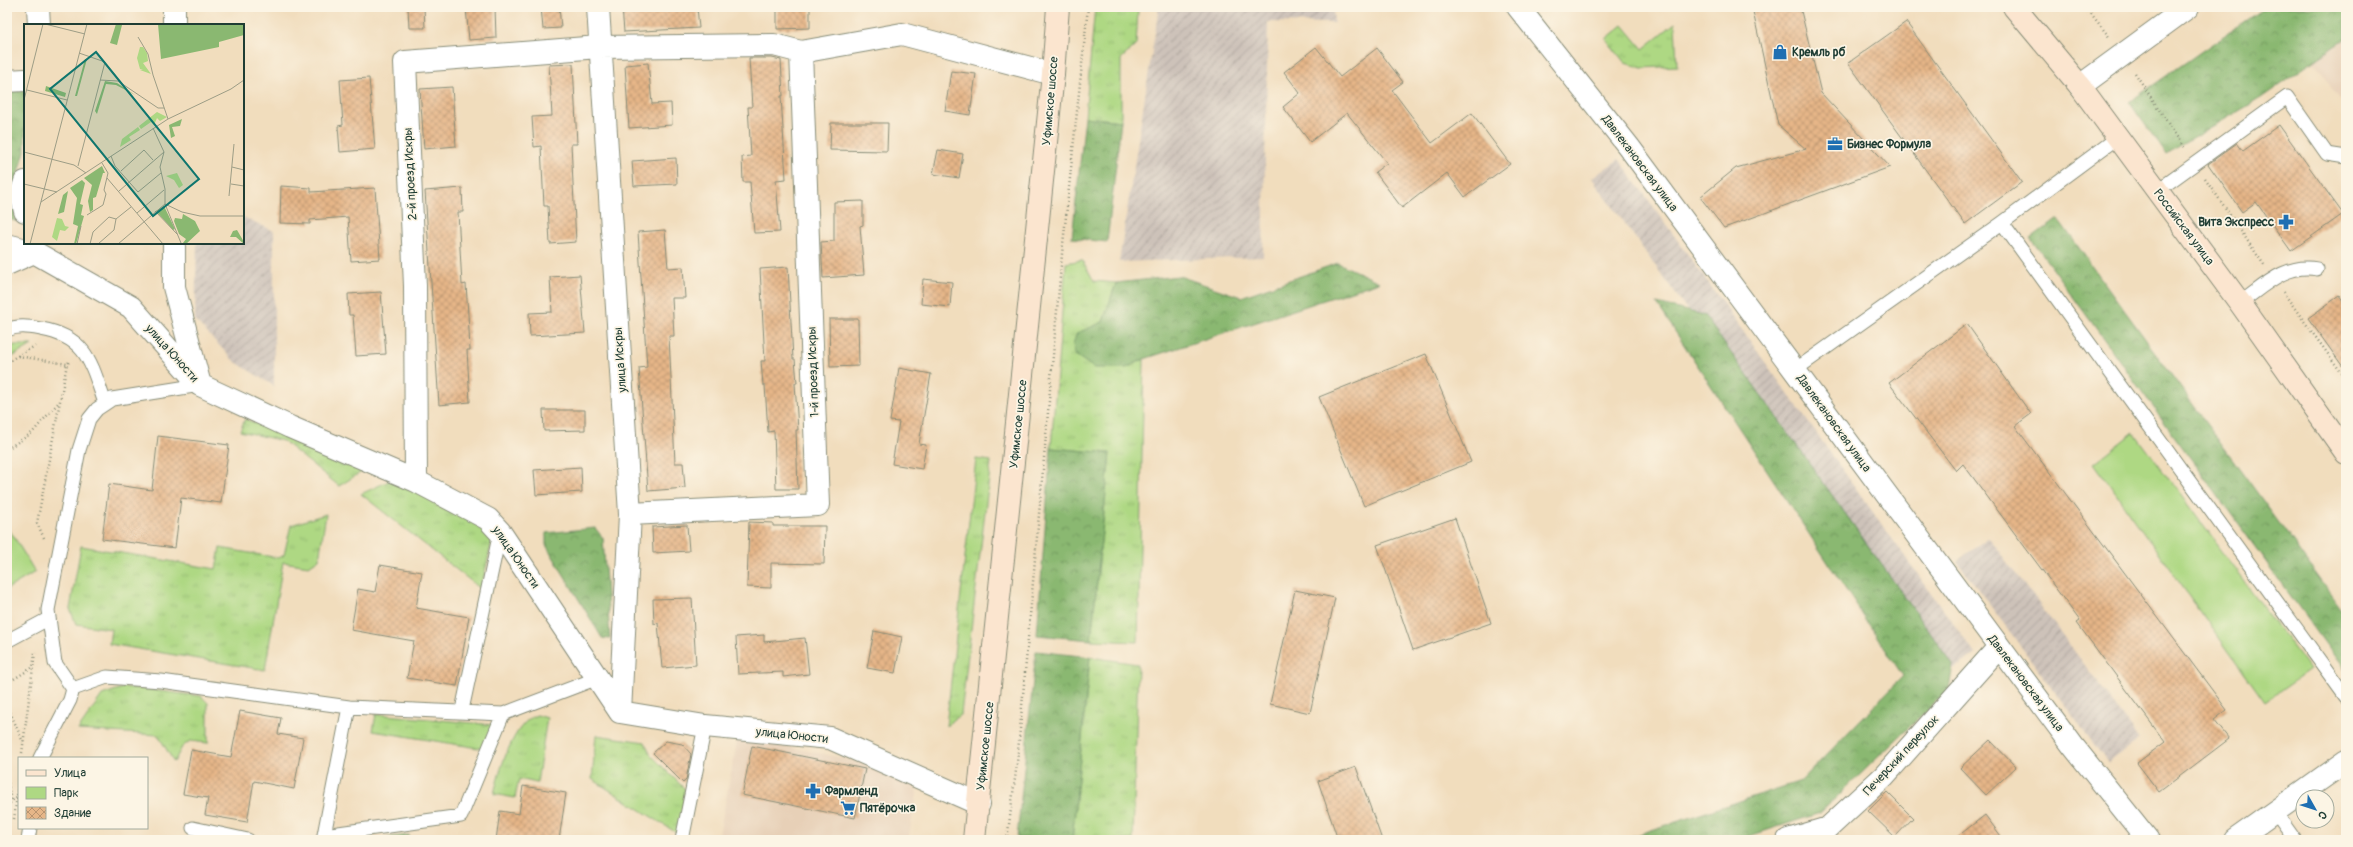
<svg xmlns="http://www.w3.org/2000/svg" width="2353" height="847" font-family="Pangolin,sans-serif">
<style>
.built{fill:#e7d0b7}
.industrial{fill:url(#industrial-furrows)}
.grass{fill:url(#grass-tufts);stroke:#668a5c}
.forest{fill:url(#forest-crowns);stroke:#547a52}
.park{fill:#aed883;stroke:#668a5c}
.building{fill:url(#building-cross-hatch)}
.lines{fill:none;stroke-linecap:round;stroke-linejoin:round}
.service-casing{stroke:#888d78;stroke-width:15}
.minor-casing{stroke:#888d78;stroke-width:24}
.secondary-casing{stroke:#888d78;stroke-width:24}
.path{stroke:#888d78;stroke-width:2.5;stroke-dasharray:1 3;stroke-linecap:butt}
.service{stroke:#fff;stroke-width:13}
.minor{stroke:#fff;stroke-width:22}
.secondary{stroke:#fbe5cf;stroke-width:22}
.labels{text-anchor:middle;stroke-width:3.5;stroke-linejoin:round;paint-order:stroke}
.poi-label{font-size:12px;font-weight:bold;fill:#1f3d34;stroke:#fcf5e5;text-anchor:start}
.street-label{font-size:12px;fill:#1f3d34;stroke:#fcf5e5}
.inset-road{fill:none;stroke:#9d9d86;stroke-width:1}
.view{fill:#0f766e;fill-opacity:0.15;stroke:#0f766e;stroke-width:2}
.inset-edge{fill:none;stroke:#1f3d34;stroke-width:2}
</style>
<defs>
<pattern id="industrial-furrows" width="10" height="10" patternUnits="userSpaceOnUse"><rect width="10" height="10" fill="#cdc2b9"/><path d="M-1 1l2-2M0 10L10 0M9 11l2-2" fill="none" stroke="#a69f97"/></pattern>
<pattern id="grass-tufts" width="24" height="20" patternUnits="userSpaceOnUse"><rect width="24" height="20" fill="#aed883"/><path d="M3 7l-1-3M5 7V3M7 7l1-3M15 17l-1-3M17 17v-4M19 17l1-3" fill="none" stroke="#95ba72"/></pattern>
<pattern id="forest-crowns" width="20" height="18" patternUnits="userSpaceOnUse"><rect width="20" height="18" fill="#8ab871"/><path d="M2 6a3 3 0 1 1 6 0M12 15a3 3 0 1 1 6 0" fill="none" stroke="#70975e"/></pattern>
<pattern id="building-cross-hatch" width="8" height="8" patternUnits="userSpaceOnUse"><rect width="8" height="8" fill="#e6b688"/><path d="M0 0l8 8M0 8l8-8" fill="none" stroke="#ba9570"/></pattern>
</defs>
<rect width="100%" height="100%" fill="#fcf5e5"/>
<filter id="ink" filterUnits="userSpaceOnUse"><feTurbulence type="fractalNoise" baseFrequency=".025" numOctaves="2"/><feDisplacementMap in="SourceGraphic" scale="8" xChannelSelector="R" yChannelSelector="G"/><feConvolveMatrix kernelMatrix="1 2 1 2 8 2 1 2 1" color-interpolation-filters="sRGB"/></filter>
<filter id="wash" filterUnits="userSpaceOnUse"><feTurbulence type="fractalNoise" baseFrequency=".012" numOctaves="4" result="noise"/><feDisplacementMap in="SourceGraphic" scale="16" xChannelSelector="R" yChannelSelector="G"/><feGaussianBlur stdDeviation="0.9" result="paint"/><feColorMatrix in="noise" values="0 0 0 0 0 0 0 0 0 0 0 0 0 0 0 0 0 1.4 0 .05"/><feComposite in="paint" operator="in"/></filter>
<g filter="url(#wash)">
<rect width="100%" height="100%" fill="#f1ddbd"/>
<path class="built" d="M2346 7V108L2288 27Z
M738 737 868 763 915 785 917 794 908 840H718Z"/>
<path class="industrial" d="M1159 7H1333L1334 23 1268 22 1263 257 1119 262Z
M1619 159 1975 654 1949 673 1592 178Z
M243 217 274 231V386L234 361 195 320 197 243H243Z
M1989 537 2140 739 2108 763 1957 561Z"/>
<path class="grass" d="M1095 7 1138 10 1136 45 1121 59V121L1085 117Z
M1675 23 1677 66 1642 68 1625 63 1606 39 1623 25 1643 49Z
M1082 260 1094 281 1116 283 1103 322 1077 334 1126 368 1144 359 1138 642 1091 640 1110 453 1051 448 1066 263Z
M15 345H32L7 360V348Z
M245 419 368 468 339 486 283 441 240 431Z
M976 459 991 461 961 714 946 726Z
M393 479C411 488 491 523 492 541L481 589 361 494Z
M326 514 319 559 309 566 283 562 265 670 109 644 111 629 76 624 70 609 81 546 216 569 220 548 279 558 284 555 291 525Z
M1090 657 1138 664 1133 840H1072Z
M125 687 201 696 208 703V743L190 741 182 747 174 762 158 735 78 730 102 695Z
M376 714 494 725 485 749 373 731Z
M537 715 547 718 537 783 519 779 515 798 494 794C499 772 513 722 537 715Z
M596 735 645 742 650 754 685 789 680 835 592 779Z"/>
<path class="forest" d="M2265 7H2346V38L2261 98 2166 154 2129 102Z
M25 90V151L13 193 16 221 7 219V91Z
M1085 117 1121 121 1107 242 1072 238Z
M2058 219 2346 615V672L2031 239Z
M1338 263 1379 282 1144 359 1126 368H1094L1074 354 1073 344 1077 333 1103 322 1116 283 1179 276 1241 297Z
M1657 304 1704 315 1953 665 1949 689 1820 813 1737 840H1621L1801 781 1903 676Z
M1051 448 1110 453 1091 640 1037 635Z
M595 528 603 538 610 639 602 638 546 545V533Z
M1036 651 1090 657 1072 840 1017 838Z
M409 835V840H368Z"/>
<path class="park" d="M2134 432 2310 670 2265 702 2094 463Z
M7 528 13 535 35 572 7 589Z"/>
<g id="blocks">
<path class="building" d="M408 7H424L425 28H409Z
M495 7 496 38 469 40 466 8Z
M541 7H559L561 28 543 29Z
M622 7H697L699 28 624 32Z
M777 7H810V28L777 29Z
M1752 7H1800L1821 93 1890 167 1724 228 1700 197 1736 168 1806 149 1778 125Z
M1906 22 2022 182 1965 224 1848 63Z
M1316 47 1340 77 1377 48 1403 82 1392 90 1432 143 1472 113 1510 164 1465 197 1447 173 1402 208 1375 172 1387 163 1347 113 1310 142 1283 107 1300 93 1284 72Z
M749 58H772L781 60 783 96H781L786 179 776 180 780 232 754 233 750 182H743L742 157 751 156 748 107H752Z
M648 63 652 104 671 103 672 125 629 128 625 65Z
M573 64 577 144H571L576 242 550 244 548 206H544L541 146 534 147 532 117 552 116 549 65Z
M951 71 976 74 970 115 945 111Z
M369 78 375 149 340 152 338 126 343 125 340 80Z
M452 87 456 146 424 149 420 89Z
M831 123H888L887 151 830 150Z
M2279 125 2343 214 2291 251 2256 202 2242 212 2208 164 2237 143 2243 151Z
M938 150 963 154 959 178 933 174Z
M676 158 677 184 634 186 632 161Z
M281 186 311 188V192L375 188 380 259 351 261 348 217 310 220V224L280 223Z
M462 188 463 212H458L462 285 466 284 469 330 470 350H467L470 402 439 405 425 191Z
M863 201V225L860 226 864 275 823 278 821 242 834 241V202Z
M665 230 668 268 683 267 685 298H672L674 336H669L675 463H683L685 488 648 491 639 368 647 367 638 232Z
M788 267 793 359H795L797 383H795L798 430H796L798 489H776L774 431 768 432 765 385H763L761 361H765L760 269Z
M580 275 585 333 530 336 529 313 552 312 550 277Z
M923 279 952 282 950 307 921 304Z
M381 292 386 354 356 356 353 315H349L348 294Z
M2339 296 2346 306V371L2308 318Z
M829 319H858L859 366 830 367Z
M1967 324 2031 414 2015 426 2227 710 2214 720 2229 739 2159 792 2137 763 2165 742 2077 623 2080 621 1963 464 1956 471 1889 383Z
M1426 354 1471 462 1364 506 1319 397Z
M899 368 931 374 919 444 926 445 922 469 892 464 899 422 890 421Z
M543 410H585V430L544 431Z
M158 436 229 445 221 503 181 498 175 548 102 539 109 484 152 490Z
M581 467 582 492 536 495 534 470Z
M1455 518 1491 623 1413 650 1377 545Z
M749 522 773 523V526H825L824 564 771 563V588L747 587Z
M687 525 689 551 653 553 652 527Z
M380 565 422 572 416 608 469 617 457 686 407 678 414 641 351 630 358 589 375 592Z
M1295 590 1335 598 1310 713 1270 704Z
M692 598 696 665 662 668 658 623 654 624 653 599Z
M874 631 902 637 895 673 867 668Z
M764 635V642L805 638 809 674 783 677V672L738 674 736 637Z
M240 711 281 718 278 734 303 738 294 789 254 781 247 822 205 815 208 798 183 794 191 750 231 757Z
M1990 740 2016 767 1986 795 1960 768Z
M666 741 682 744 691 754 686 780 683 783 653 753Z
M752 746 865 769 855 818 742 795Z
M1356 767 1382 840H1338L1318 781Z
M523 786 566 793 559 840H496L500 811 519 814Z
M1887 792 1913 818 1895 837 1868 811Z
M1985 815 2004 840H1953Z"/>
</g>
</g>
<g filter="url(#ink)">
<use href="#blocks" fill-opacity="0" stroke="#888d78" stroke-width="1"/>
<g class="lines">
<g class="service-casing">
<path id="service" d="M2157 191 2287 97 2327 154 2346 157
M2002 223 2346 697
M2240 303C2264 286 2285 263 2317 269
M7 330C18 325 29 327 41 329 87 337 91 363 105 403
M1795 370 2002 223 2117 138
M7 641 48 619
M73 689 55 663 48 610 79 450 89 419 97 409 112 399 200 385
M462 710 500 532
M40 758 70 700 73 689 107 677 161 681 349 707 503 714 598 678
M2275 812 2295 840
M193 828 248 840
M324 835 461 816 503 714
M28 840 30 828
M323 840 349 707
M682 840 705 726"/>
</g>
<g class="minor-casing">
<path id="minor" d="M38 7 39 25
M598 7 630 514 620 712
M1518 7 1629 147 2073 746 2148 840
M174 25V7
M7 81 25 80
M2080 86 2188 7
M25 182 21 194 25 211
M174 243V287L199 381
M7 245 34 252 131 307 200 385 290 427 416 481 488 519 500 532 620 712 705 726 830 738 979 804
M7 264 34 252 33 248
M416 481 415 286 405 62 599 47 774 45 801 52 902 34 1053 74
M630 514 818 505 801 52
M1788 840 1828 828 1884 776 1999 647
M2235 840 2346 761"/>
</g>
<g class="secondary-casing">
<path id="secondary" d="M2014 7 2080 86 2240 303 2346 453
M974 840 1053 74 1058 7"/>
</g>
<path class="path" d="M2086 7 2110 38
M2135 73 2185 149
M2205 178 2264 265
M2283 292 2346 379
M18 356 67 364
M7 362 35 346
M7 449 32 433 59 402
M44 538 37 523 67 364 70 361
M7 683 32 668
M7 705 23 742
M22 753 35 652
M7 775 11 802
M7 806 17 796
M14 819 19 780
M1007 840 1017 763 1062 254 1088 7"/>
<use href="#service" class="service"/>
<use href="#minor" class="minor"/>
<use href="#secondary" class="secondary"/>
</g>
</g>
<defs>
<g id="shop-bare" transform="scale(1.2)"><path d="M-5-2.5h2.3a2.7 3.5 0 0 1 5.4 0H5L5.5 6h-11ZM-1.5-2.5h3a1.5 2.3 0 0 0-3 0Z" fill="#1f6fb2" stroke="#fcf5e5" stroke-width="2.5" paint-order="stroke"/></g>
<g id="office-bare" transform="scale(1.2)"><path d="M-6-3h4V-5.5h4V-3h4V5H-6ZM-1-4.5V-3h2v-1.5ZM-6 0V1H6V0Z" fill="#1f6fb2" stroke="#fcf5e5" stroke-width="2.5" paint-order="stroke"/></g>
<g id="pharmacy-bare" transform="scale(1.2)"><path d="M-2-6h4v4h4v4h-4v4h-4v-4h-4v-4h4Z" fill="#1f6fb2" stroke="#fcf5e5" stroke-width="2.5" paint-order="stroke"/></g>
<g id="supermarket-bare" transform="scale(1.2)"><path d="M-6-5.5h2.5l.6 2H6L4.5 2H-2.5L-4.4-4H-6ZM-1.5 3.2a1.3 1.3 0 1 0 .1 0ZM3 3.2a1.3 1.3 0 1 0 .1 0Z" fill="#1f6fb2" stroke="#fcf5e5" stroke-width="2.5" paint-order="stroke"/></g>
</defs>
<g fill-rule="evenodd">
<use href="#shop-bare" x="1780" y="52"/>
<use href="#office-bare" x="1835" y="144"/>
<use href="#pharmacy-bare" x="2286" y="222"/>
<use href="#pharmacy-bare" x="813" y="791"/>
<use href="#supermarket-bare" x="848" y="808"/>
</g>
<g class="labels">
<g class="poi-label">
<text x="1792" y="56">Кремль рб</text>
<text x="1847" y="148">Бизнес Формула</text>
<text x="2274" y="226" text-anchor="end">Вита Экспресс</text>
<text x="825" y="795">Фармленд</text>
<text x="860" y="812">Пятёрочка</text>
</g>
<g class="street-label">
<text transform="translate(1050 101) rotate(-85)" y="4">Уфимское шоссе</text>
<text transform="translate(1640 163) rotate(53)" y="4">Давлекановская улица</text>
<text transform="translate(410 174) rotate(-93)" y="4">2-й проезд Искры</text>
<text transform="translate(2184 227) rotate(53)" y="4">Российская улица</text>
<text transform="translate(172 353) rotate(48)" y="4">улица Юности</text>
<text transform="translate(620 360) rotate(-94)" y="4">улица Искры</text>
<text transform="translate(813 372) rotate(-92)" y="4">1-й проезд Искры</text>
<text transform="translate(1834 423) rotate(54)" y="4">Давлекановская улица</text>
<text transform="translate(1018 424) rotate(-84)" y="4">Уфимское шоссе</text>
<text transform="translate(516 557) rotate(55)" y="4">улица Юности</text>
<text transform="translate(2026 683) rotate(53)" y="4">Давлекановская улица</text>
<text transform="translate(792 735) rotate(6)" y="4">улица Юности</text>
<text transform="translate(985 746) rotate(-84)" y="4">Уфимское шоссе</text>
<text transform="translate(1901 755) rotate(-47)" y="4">Печерский переулок</text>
</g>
</g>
<g transform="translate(24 24)">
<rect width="220" height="220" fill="#f1ddbd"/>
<path d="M116 23H119L123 29 124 37 119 39 127 50 116 46H119L116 45 113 34ZM133 88 143 93 136 97 133 94 130 101 127 98 117 105 115 102ZM114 103 116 106 105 113 107 116 96 123 98 115ZM153 149 159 161 155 164 150 156 142 152ZM33 194 38 195 41 202 45 203 41 207 36 206 33 217 28 213Z" fill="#aed883"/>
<path d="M92 0 98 1 93 21 86 19ZM134 0H220V11L195 18V23L137 35ZM61 35H63L53 72H51ZM81 57 93 59 111 71 92 61 82 60 73 90 71 87ZM22 62 42 69 41 73 21 67ZM158 95 156 102 148 103 151 112 147 114 145 101ZM78 142 81 149H79L72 173 69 174V186L66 188 64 177 68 161 60 154ZM58 156 61 159 56 180 59 181 57 191 60 192 52 220H50L54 202 49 200 53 174 46 164ZM44 167 40 188 34 190 39 171ZM140 182 151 205 149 206 132 187ZM159 190 171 197 176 207 162 220 159 219 162 215 155 210 150 197 151 194 158 195ZM213 206 220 218V220L212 213H206L209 207Z" fill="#8ab871"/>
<path class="inset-road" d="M21 0 61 10M114 13 124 30 129 51 144 95M76 56 94 57 134 84H140M3 66 43 76M0 76 19 0M129 104 140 128 136 143 141 165V180L157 219M0 128 50 141 62 149M87 132 91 142 114 168 137 149M54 142 81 38 55 29M208 143 220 146M97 147 120 126 129 136M83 154 139 220M0 160 33 168M207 160 220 162M95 167 140 128M205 172 210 120M17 178 144 95 207 65 220 56M131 187 153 210M113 189 140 166M63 191 79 181 82 170 80 166 84 149 78 139M6 220 63 0M53 220 57 202M66 220 69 208 85 193 92 195M74 220 90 206 92 195 107 183M94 220 141 180 158 188 176 192H220"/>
<path class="view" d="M72 28 175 155 129 192 26 65Z"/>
<rect width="220" height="220" class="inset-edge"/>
</g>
<rect width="2353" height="847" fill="none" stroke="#fcf5e5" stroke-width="24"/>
<rect x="18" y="757" width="130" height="72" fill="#fcf5e5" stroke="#a4ab9e"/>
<rect x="26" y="770" width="20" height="6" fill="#fbe5cf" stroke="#a4ab9e"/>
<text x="54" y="777" font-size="12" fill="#1f3d34">Улица</text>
<rect x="26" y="787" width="20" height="12" fill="#aed883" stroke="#a4ab9e"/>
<text x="54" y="797" font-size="12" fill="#1f3d34">Парк</text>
<rect x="26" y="807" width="20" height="12" fill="url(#building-cross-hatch)" stroke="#a4ab9e"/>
<text x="54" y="817" font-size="12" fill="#1f3d34">Здание</text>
<g transform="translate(2315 809) rotate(129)"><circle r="19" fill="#fcf5e5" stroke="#a4ab9e"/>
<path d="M0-3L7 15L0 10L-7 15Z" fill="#1f6fb2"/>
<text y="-6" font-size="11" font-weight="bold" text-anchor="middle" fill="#1f3d34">С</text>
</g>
</svg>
